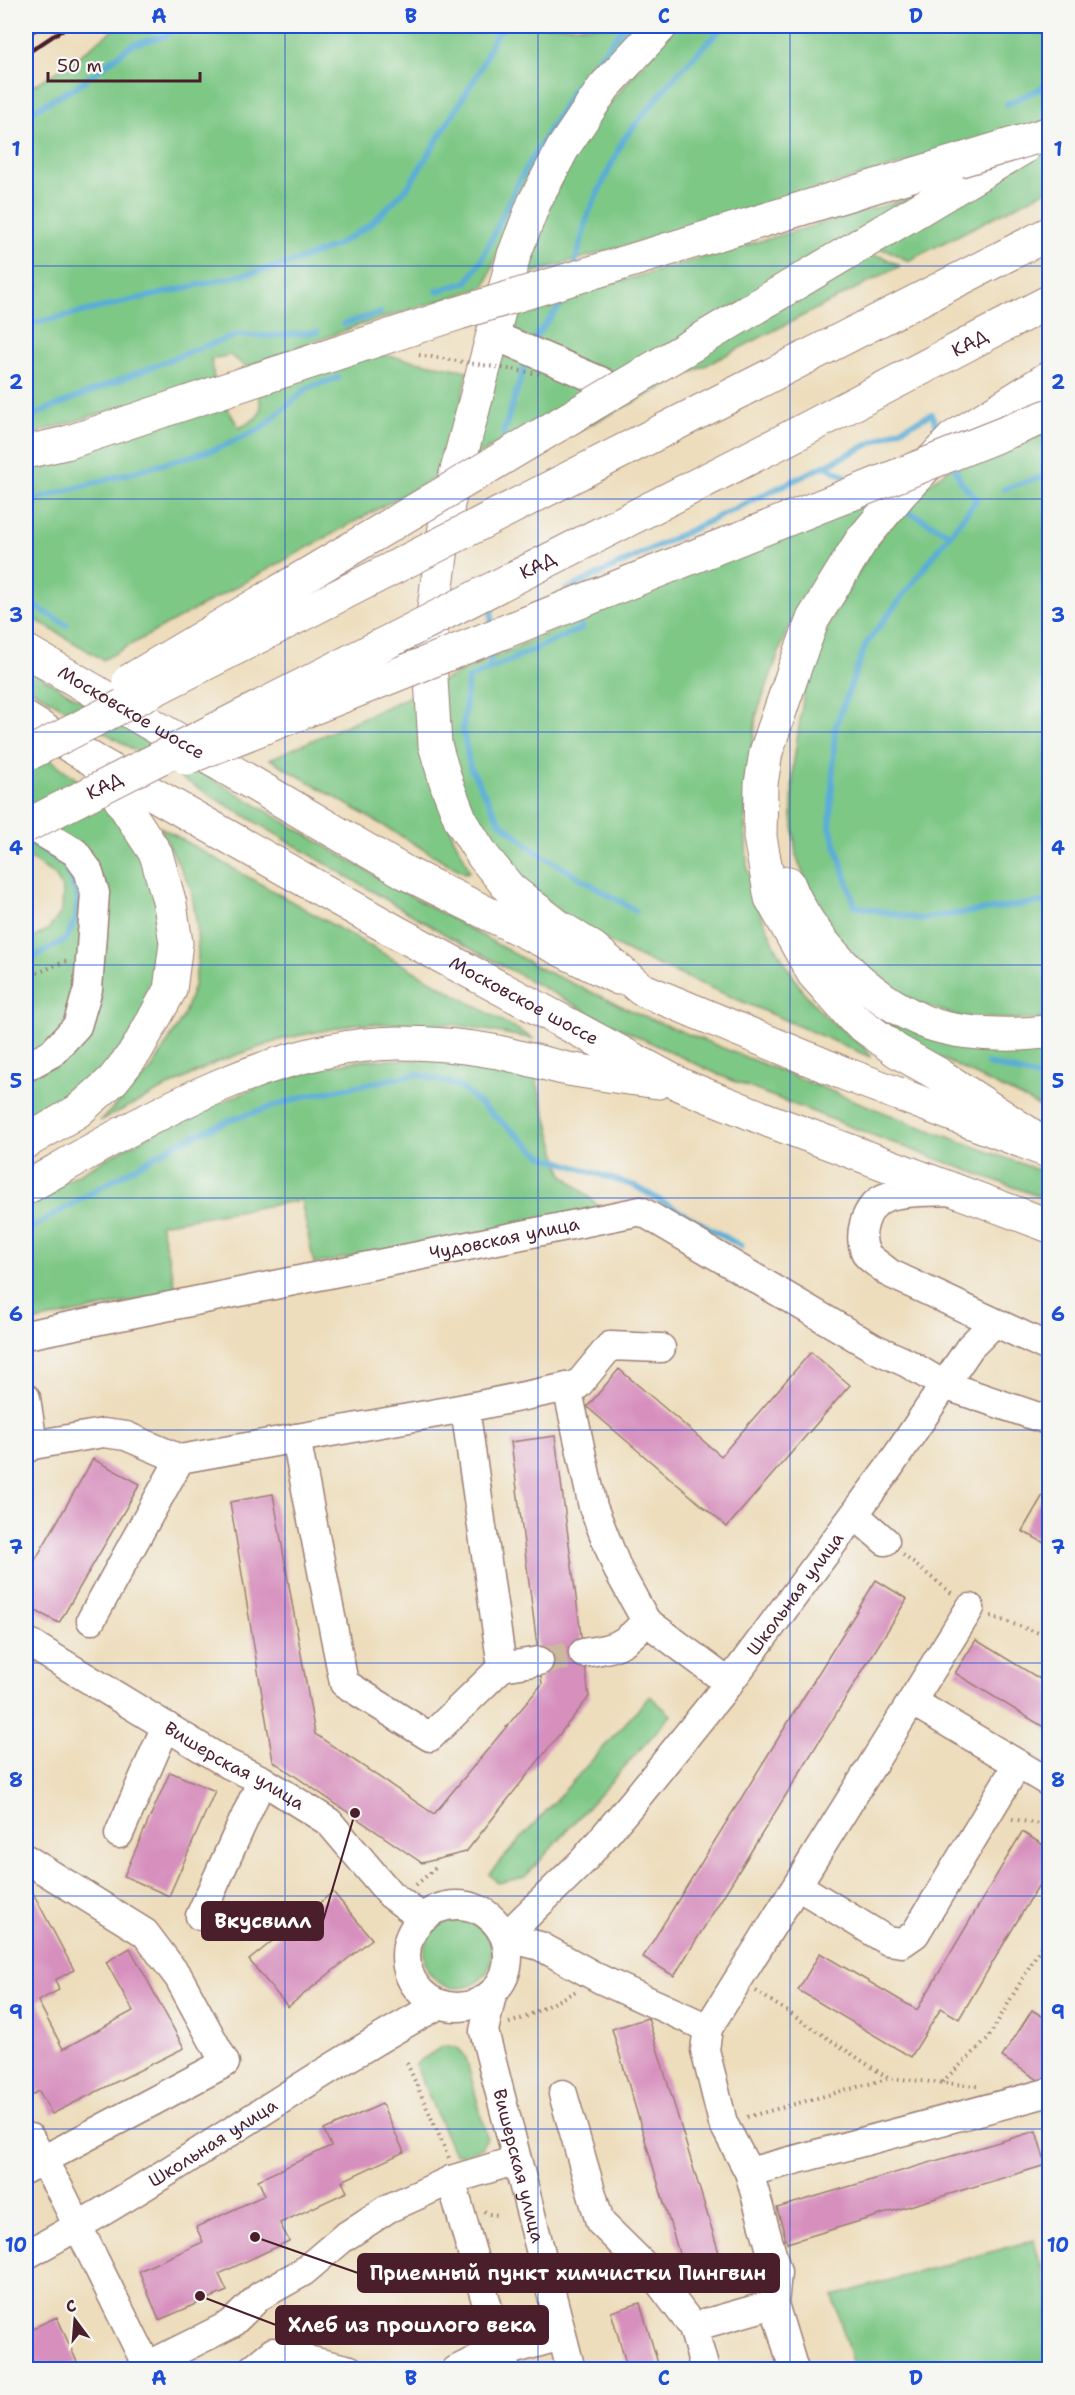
<svg xmlns="http://www.w3.org/2000/svg" width="1075" height="2395" font-family="'Shantell Sans',sans-serif">
<style>
.green{fill:#7ec886;stroke:#647458;stroke-width:1.5}
.lines{fill:none;stroke-linecap:round;stroke-linejoin:round}
.stream{stroke:#5aadd6;stroke-width:6}
.building{fill:#d790be}
.minor-tunnel{stroke:#ccb79f;stroke-width:28;stroke-dasharray:28 14;stroke-linecap:butt}
.minor-casing{stroke:#9c7e74;stroke-width:31}
.major-casing{stroke:#9c7e74;stroke-width:35}
.highway-casing{stroke:#9c7e74;stroke-width:35}
.path{stroke:#9c7e74;stroke-width:4;stroke-dasharray:1.5 4.5;stroke-linecap:butt}
.minor{stroke:#fff;stroke-width:28}
.major{stroke:#fff;stroke-width:33}
.highway{stroke:#fff;stroke-width:33}
.rail{stroke:#4a1f2b;stroke-width:4.5}
.major-bridge-casing{stroke:#9c7e74;stroke-width:35;stroke-linecap:butt}
.highway-bridge-casing{stroke:#9c7e74;stroke-width:35;stroke-linecap:butt}
.path-bridge{stroke:#9c7e74;stroke-width:4;stroke-dasharray:1.5 4.5;stroke-linecap:butt}
.major-bridge{stroke:#fff;stroke-width:33}
.highway-bridge{stroke:#fff;stroke-width:33}
.grid{fill:none;stroke:#1d4ed8;stroke-width:1.5;stroke-opacity:0.55}
.labels{text-anchor:middle;stroke-width:6;stroke-linejoin:round;paint-order:stroke}
.street-label{font-size:18px;fill:#4a1f2b;stroke:#f6f6f2}
.leader{fill:none;stroke:#4a1f2b;stroke-width:2}
.callout-dot{fill:#4a1f2b;stroke:#f6f6f2;stroke-width:2}
.callout{fill:#4a1f2b;stroke:#4a1f2b;stroke-width:2}
.callout-label{font-size:20px;text-anchor:middle;font-weight:bold;fill:#fff}
.neatline{fill:none;stroke:#1d4ed8;stroke-width:2}
.grid-label{font-size:20px;text-anchor:middle;font-weight:bold;fill:#1d4ed8}
</style>
<rect width="100%" height="100%" fill="#f6f6f2"/>
<filter id="ink" filterUnits="userSpaceOnUse"><feTurbulence type="fractalNoise" baseFrequency=".0167" numOctaves="2"/><feDisplacementMap in="SourceGraphic" scale="12" xChannelSelector="R" yChannelSelector="G"/><feConvolveMatrix kernelMatrix="1 2 1 2 8 2 1 2 1" color-interpolation-filters="sRGB"/></filter>
<filter id="wash" filterUnits="userSpaceOnUse"><feTurbulence type="fractalNoise" baseFrequency=".008" numOctaves="4" result="noise"/><feDisplacementMap in="SourceGraphic" scale="24" xChannelSelector="R" yChannelSelector="G"/><feGaussianBlur stdDeviation="1.35" result="paint"/><feColorMatrix in="noise" values="0 0 0 0 0 0 0 0 0 0 0 0 0 0 0 0 0 1.4 0 .05"/><feComposite in="paint" operator="in"/></filter>
<g filter="url(#wash)">
<rect width="100%" height="100%" fill="#edddbc"/>
<path class="green" d="M118 26H638C593 74 548 130 521 191 508 222 497 255 485 287L357 326 246 367 230 355 211 359 214 379 26 436V90L69 64Z
M675 26H1049V121L518 277 579 140Z
M1049 146V189L908 261 889 251 875 248Z
M931 192 473 458 510 313Z
M865 254 883 257 900 266 568 436Z
M378 354 468 371 445 472 103 660 26 614V466L225 404 239 428C259 418 266 414 257 391Z
M1049 394V1017L1035 1020 960 1017 912 1001 840 946 813 900 796 855 792 814 793 767 804 693 827 625 897 508Z
M879 496 816 583 787 630 756 716 745 819 747 866 757 905 776 948 801 989 825 1016 868 1051 870 1057 637 956 581 928 495 858 452 769 437 683 589 614Z
M26 668 391 885 543 970 643 1016 913 1124 1049 1174V1200L880 1138 728 1079 603 1020 453 939 26 686Z
M415 694C419 741 437 789 452 834 457 847 467 858 469 872L465 873 447 863 270 759Z
M26 741 80 782 113 812 139 847 164 920 157 987 143 1020 91 1084 26 1130V942L49 929 62 911 63 891 55 875 26 856Z
M160 827 534 1039 452 1024H355L283 1039 217 1062 100 1121 152 1069 183 1017 194 986 198 958 197 927 191 889Z
M883 1012 1049 1041V1111L928 1052 879 1017Z
M429 1060 535 1076 562 1173 603 1210 314 1264 301 1200 160 1224 177 1292 26 1323V1204C128 1146 233 1083 351 1062 376 1058 404 1060 429 1060Z
M650 1696 671 1715 525 1877 498 1883 489 1874Z
M424 1954a34 34 0 1 1 68 0a34 34 0 1 1-68 0Z
M443 2046C455 2046 460 2047 466 2058L487 2138 481 2148 462 2154H456L452 2150 415 2064Z
M1034 2240 1049 2296V2362L1022 2370 854 2369 833 2296Z"/>
<g class="lines">
<path class="stream" d="M1007 104 1050 84
M26 114 76 87 133 44 165 36 177 26
M575 265 588 214 623 140 677 74 724 26
M437 291 467 282 481 261 519 181 575 87 625 26
M343 324 380 313
M26 325 289 264 337 245 370 225 408 187 479 72 495 36 504 26
M533 340 563 302 567 292
M33 415 199 348 238 335 270 336 317 332
M503 434 527 359
M953 463 961 482 977 499 866 644 835 728 830 827 855 906 919 919 1050 901
M826 466 855 482
M1004 489 1050 474
M26 502 216 449 262 428 307 388 338 378
M900 507 950 534
M566 590 932 414 941 435
M26 601 67 625
M576 613 582 628 468 679 463 730 470 767 500 822 538 853 636 911
M491 627 492 602
M490 670V650
M26 839 64 863 78 896 76 919 65 940 26 961
M988 1064 1050 1080
M26 1231 179 1142 233 1119 306 1096 417 1074 459 1086 542 1156 635 1186 741 1246"/>
</g>
<g id="blocks">
<path class="building" d="M811 1352 850 1385 727 1527 587 1407 619 1369 721 1456Z
M555 1436 589 1697 466 1852 422 1863 273 1761 230 1502 273 1494 315 1734 434 1814 542 1684 511 1442Z
M93 1459 140 1484 59 1623 26 1606V1557L34 1562Z
M1050 1483V1546L1022 1531Z
M876 1580 907 1599 674 1976 643 1957Z
M976 1640 1050 1685V1731L955 1673Z
M170 1772 215 1791 169 1896 124 1876Z
M1022 1832 1050 1849V1866L959 2019 941 2008 911 2057 798 1990 820 1953 917 2010Z
M26 1880 74 1970 55 1980 59 1990 38 2001 63 2049 133 2011 106 1962 130 1948 184 2048 52 2114 39 2091 26 2098Z
M333 1892 372 1939 288 2007 249 1960Z
M1032 2010 1050 2021V2072L1043 2083 1002 2057Z
M648 2018 726 2276 689 2287 612 2029Z
M382 2104 404 2152 342 2181 347 2192 280 2223 289 2241 219 2274 227 2291 159 2320 139 2271 203 2242 196 2227 265 2195 258 2180 331 2146 324 2130Z
M1036 2131 1046 2165 787 2243 777 2208Z
M640 2303 660 2370H628L611 2312Z
M57 2317 77 2362 60 2370H26V2331Z"/>
</g>
</g>
<g filter="url(#ink)">
<use href="#blocks" fill-opacity="0" stroke="#9c7e74" stroke-width="1.5"/>
<g class="lines">
<path class="minor-tunnel" d="M539 1661 583 1653"/>
<g class="minor-casing">
<g id="minor">
<path d="M493 335 603 382"/>
<path d="M26 823 75 852 88 870 95 893 88 989 77 1026 52 1053 26 1067"/>
<path d="M953 1191C934 1192 901 1190 884 1198 865 1206 856 1238 867 1255 872 1261 883 1267 889 1273L1050 1348"/>
<path id="s1" d="M26 1335 641 1211 874 1348 907 1363 944 1385 1050 1421"/>
<path d="M567 1387 593 1507 618 1570 646 1621 729 1683"/>
<path d="M26 1398 33 1445"/>
<path d="M296 1438 344 1683 430 1737 502 1667 465 1408"/>
<path d="M26 1449 33 1445 103 1433 126 1436 180 1459 465 1408 578 1385 610 1346 661 1348"/>
<path d="M855 1515 885 1541"/>
<path d="M91 1620 180 1459"/>
<path id="s2" d="M26 1641 228 1764 262 1780 329 1822 390 1894 422 1918"/>
<path d="M583 1653C616 1648 624 1646 646 1621"/>
<path d="M502 1667 539 1661"/>
<path d="M913 1702 1050 1783"/>
<path d="M119 1834 166 1726"/>
<path d="M26 1859 145 1933 179 1978 225 2063 26 2169"/>
<path d="M798 1886 888 1941 902 1943 915 1934 1017 1765"/>
<circle cx="457" cy="1956" r="51"/>
<path d="M200 1916 262 1780"/>
<path id="s3" d="M505 1937 583 1861 634 1801 729 1683 888 1469 970 1347 994 1323"/>
<path d="M505 1937 540 1946 600 1979 708 2028"/>
<path id="s4" d="M492 1994 484 2031 571 2370"/>
<path d="M563 2094 600 2222 653 2274 693 2327"/>
<path d="M30 2138 61 2192 149 2370"/>
<path d="M749 2172 1050 2092"/>
<path id="s5" d="M26 2255C168 2179 298 2082 440 2004"/>
<path d="M139 2370 231 2324 260 2296 303 2272 343 2238 387 2209 451 2180"/>
<path d="M251 2370 273 2352 350 2370"/>
<path d="M456 2370 476 2360 561 2336"/>
<path d="M506 2370 451 2180 517 2160"/>
<path d="M705 2370 693 2327 774 2304"/>
<path d="M794 2370 774 2304 777 2272 749 2172 723 2123 705 2050 708 2028 970 1608"/>
</g>
</g>
<g class="major-casing">
<g id="major">
<path d="M26 452 66 443 219 392"/>
<path id="s6" d="M26 651 406 873 618 978"/>
<path d="M788 883C811 941 866 996 923 1021 955 1035 1015 1037 1050 1031"/>
<path d="M1040 1141 938 1074 897 1051 853 1018 813 973 771 898 760 837 761 784 766 752 794 670 813 619 861 541 900 494 953 438 1050 377"/>
</g>
</g>
<g class="highway-casing">
<g id="highway">
<path d="M661 26 604 87 563 148 534 203 514 255 448 504 429 645 435 745 447 785 461 821 483 856 510 889 558 926 594 949 641 989 843 1073 1050 1152"/>
<path d="M952 190 1023 148"/>
<path id="s7" d="M26 719 95 761 398 933 681 1085 770 1121 1050 1226"/>
<path d="M26 1142 78 1111 113 1080 136 1051 170 990 176 943 170 904 156 854 98 765"/>
<path d="M26 1188C138 1124 265 1045 398 1043 431 1043 466 1046 498 1052 521 1057 545 1064 568 1069 598 1074 628 1078 658 1082"/>
</g>
</g>
<path class="path" d="M26 978 68 960
M903 1555 954 1595
M991 1616 1050 1637
M1012 1819 1050 1826
M416 1885 438 1866
M756 1991 888 2078 977 2086
M509 2023 524 2018 576 1991
M407 2063 449 2158
M942 2082 987 2040 1050 1931
M747 2117 887 2079
M484 2211 488 2214 500 2215"/>
<use href="#minor" class="minor"/>
<use href="#major" class="major"/>
<use href="#highway" class="highway"/>
<path class="rail" d="M26 35 41 26
M26 54 68 26"/>
<g class="major-bridge-casing">
<path id="major-bridge" d="M219 392 459 313 1050 133
M187 758 1050 415"/>
</g>
<g class="highway-bridge-casing">
<g id="highway-bridge">
<path d="M129 681 952 190"/>
<path d="M30 753 1050 233"/>
<path id="s8" d="M26 826 783 441 1050 301"/>
</g>
</g>
<path class="path-bridge" d="M419 355 540 374"/>
<use href="#major-bridge" class="major-bridge"/>
<use href="#highway-bridge" class="highway-bridge"/>
</g>
</g>
<path class="grid" d="M285 26V2370M538 26V2370M790 26V2370M26 266H1050M26 499H1050M26 732H1050M26 965H1050M26 1198H1050M26 1430H1050M26 1663H1050M26 1896H1050M26 2129H1050"/>
<g class="labels">
<g class="street-label">
<text dy="6" stroke="none"><textPath href="#s8" startOffset="1060">КАД</textPath></text>
<text dy="6" stroke="none"><textPath href="#s8" startOffset="574">КАД</textPath></text>
<text dy="6" stroke="none"><textPath href="#s6" startOffset="122">Московское шоссе</textPath></text>
<text dy="6" stroke="none"><textPath href="#s8" startOffset="88">КАД</textPath></text>
<text dy="6" stroke="none"><textPath href="#s7" startOffset="572">Московское шоссе</textPath></text>
<text dy="6" stroke="none"><textPath href="#s1" startOffset="488">Чудовская улица</textPath></text>
<text dy="6" stroke="none"><textPath href="#s3" startOffset="450">Школьная улица</textPath></text>
<text dy="6" stroke="none"><textPath href="#s2" startOffset="243">Вишерская улица</textPath></text>
<text dy="6" stroke="none"><textPath href="#s5" startOffset="218">Школьная улица</textPath></text>
<text dy="6" stroke="none"><textPath href="#s4" startOffset="177">Вишерская улица</textPath></text>
</g>
</g>
<path class="leader" d="M355 1813L323 1921M255 2237L358 2273M200 2296L276 2325"/>
<g class="callout-dot">
<circle cx="355" cy="1813" r="6"/>
<circle cx="255" cy="2237" r="6"/>
<circle cx="200" cy="2296" r="6"/>
</g>
<g class="callout">
<rect x="202" y="1902" width="121" height="38" rx="6"/>
<rect x="358" y="2254" width="421" height="38" rx="6"/>
<rect x="276" y="2306" width="272" height="38" rx="6"/>
</g>
<g class="callout-label">
<text x="263" y="1928">Вкусвилл</text>
<text x="568" y="2280">Приемный пункт химчистки Пингвин</text>
<text x="412" y="2332">Хлеб из прошлого века</text>
</g>
<rect width="1075" height="2395" fill="none" stroke="#f6f6f2" stroke-width="66"/>
<g transform="translate(75 2320) rotate(344)" stroke="#f6f6f2" stroke-width="4.5" paint-order="stroke">
<path d="M0-4.5L10 22L0 15L-10 22Z" fill="#4a1f2b"/>
<text y="-9" font-size="16" font-weight="bold" text-anchor="middle" fill="#4a1f2b">С</text>
</g>
<path d="M48 72v9h152v-9" fill="none" stroke="#4a1f2b" stroke-width="3"/>
<text x="57" y="72" font-size="18" fill="#4a1f2b" stroke="#f6f6f2" stroke-width="4.5" paint-order="stroke">50 m</text>
<rect x="33" y="33" width="1009" height="2329" class="neatline"/>
<g class="grid-label">
<text x="159" y="23">A</text>
<text x="411" y="23">B</text>
<text x="664" y="23">C</text>
<text x="916" y="23">D</text>
<text x="16" y="156">1</text>
<text x="1058" y="156">1</text>
<text x="16" y="389">2</text>
<text x="1058" y="389">2</text>
<text x="16" y="622">3</text>
<text x="1058" y="622">3</text>
<text x="16" y="855">4</text>
<text x="1058" y="855">4</text>
<text x="16" y="1088">5</text>
<text x="1058" y="1088">5</text>
<text x="16" y="1321">6</text>
<text x="1058" y="1321">6</text>
<text x="16" y="1554">7</text>
<text x="1058" y="1554">7</text>
<text x="16" y="1787">8</text>
<text x="1058" y="1787">8</text>
<text x="16" y="2019">9</text>
<text x="1058" y="2019">9</text>
<text x="16" y="2252">10</text>
<text x="1058" y="2252">10</text>
<text x="159" y="2385">A</text>
<text x="411" y="2385">B</text>
<text x="664" y="2385">C</text>
<text x="916" y="2385">D</text>
</g>
</svg>
